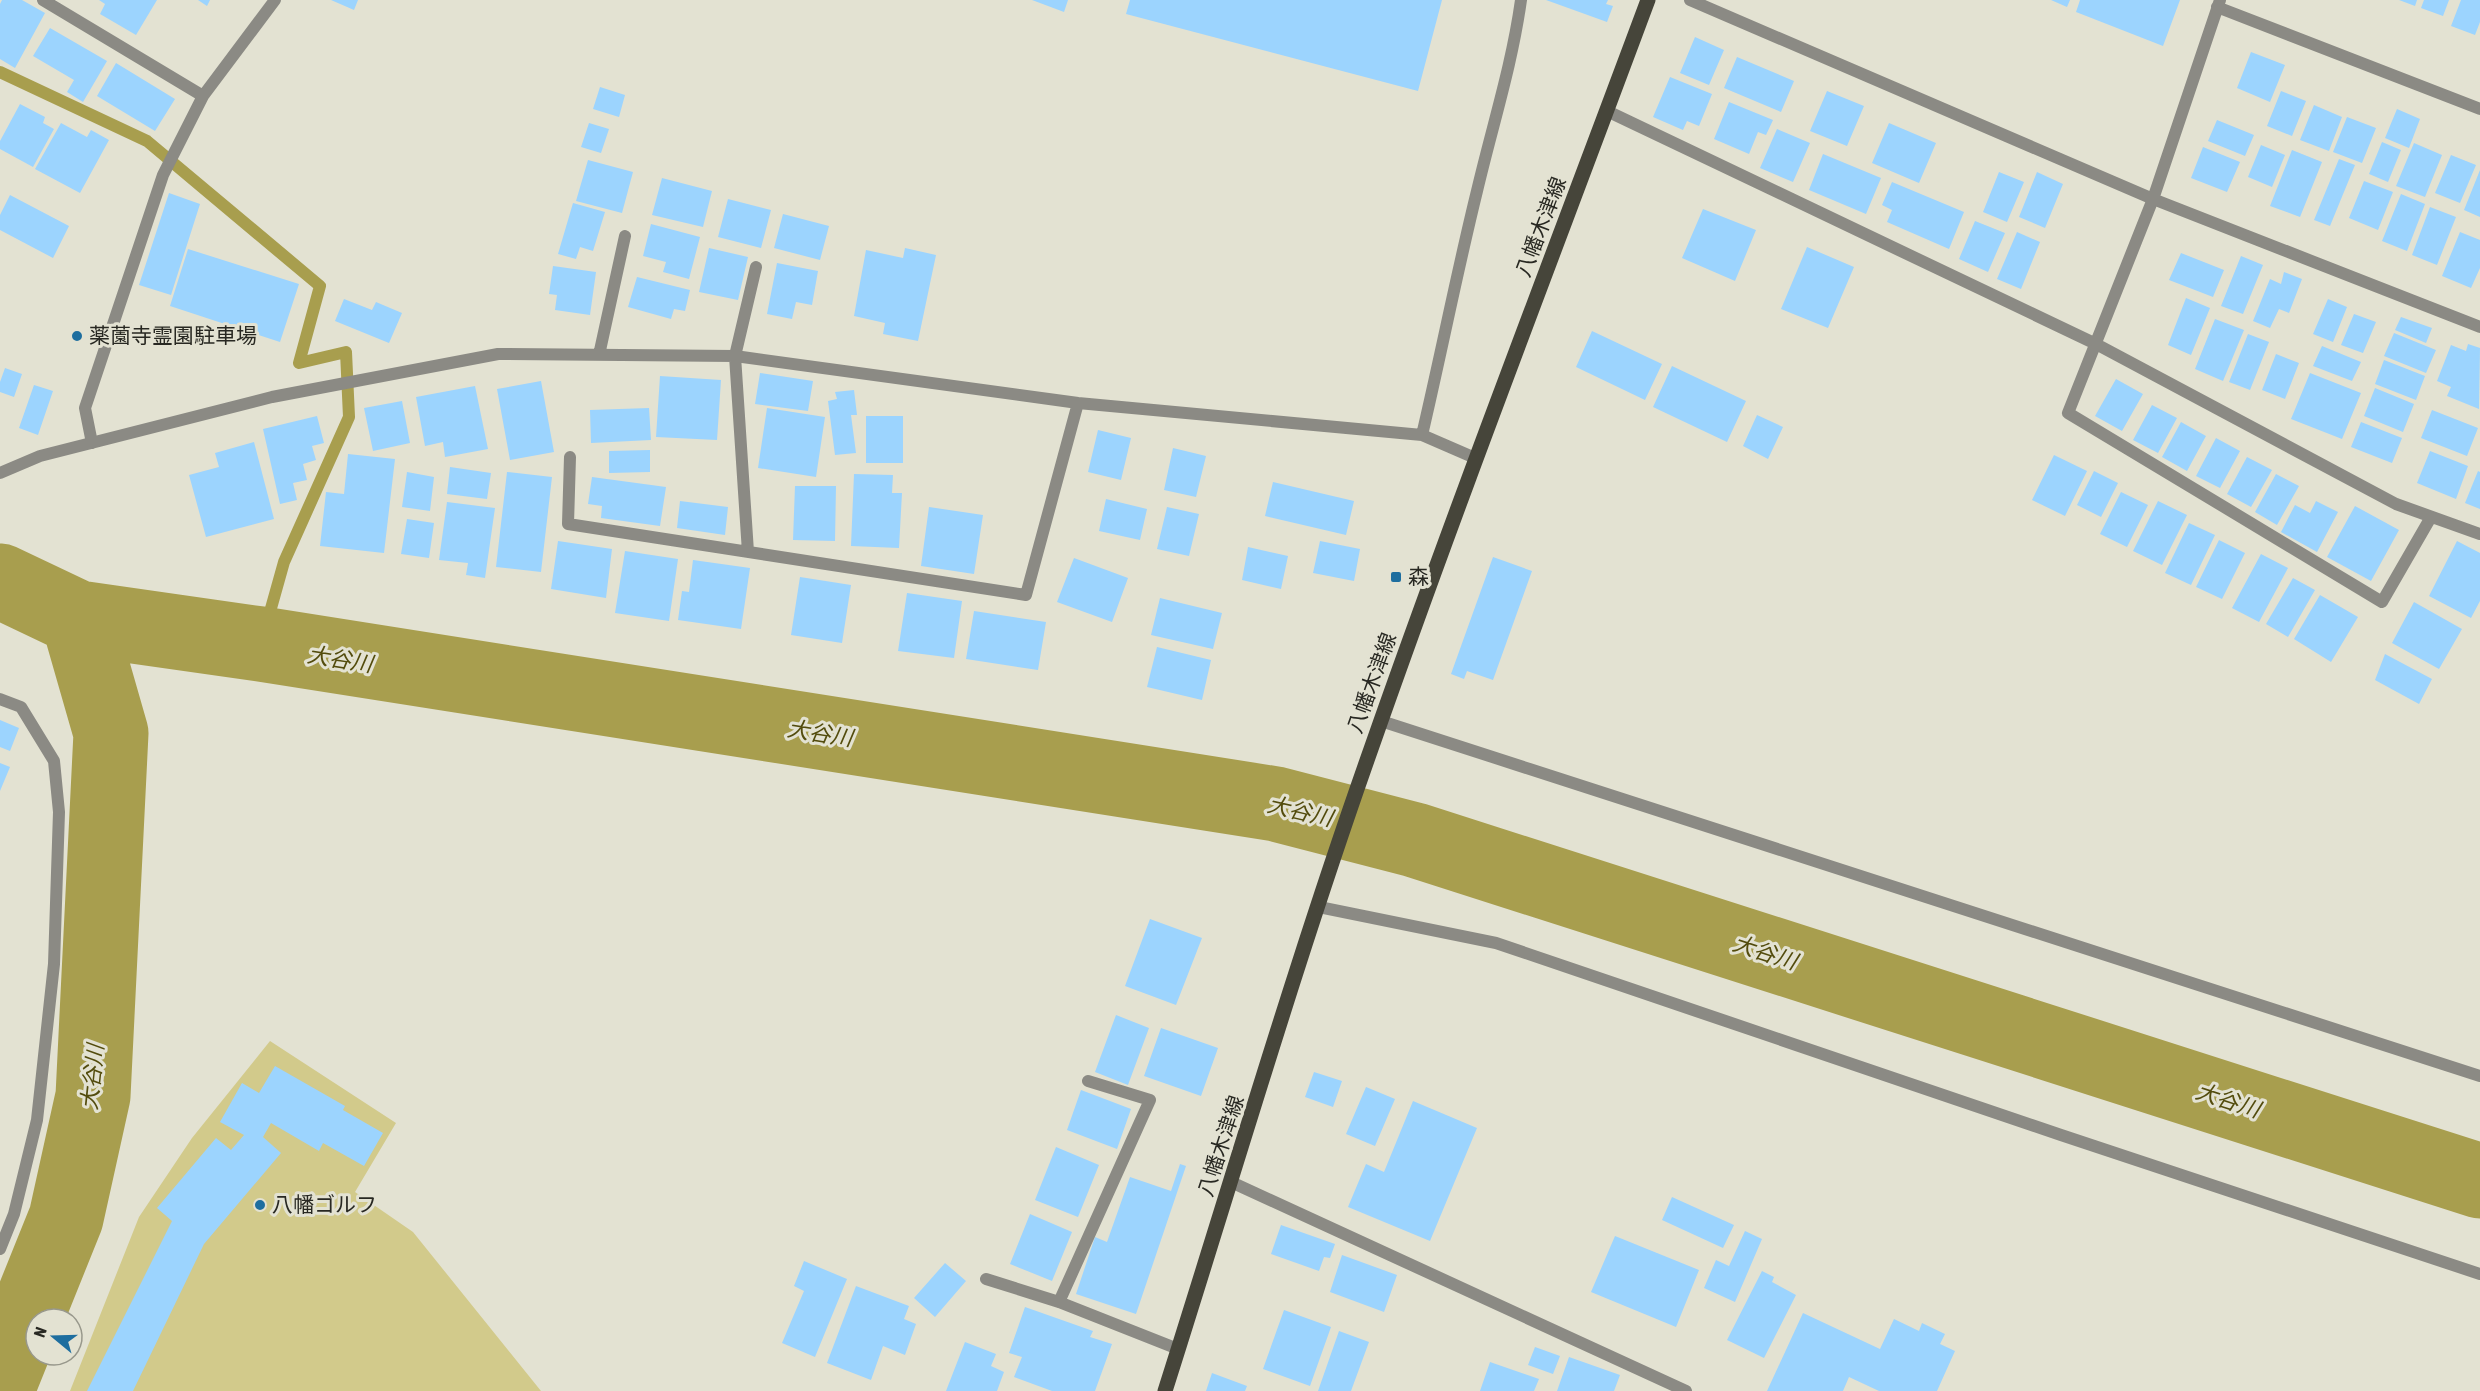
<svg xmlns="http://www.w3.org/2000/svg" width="2480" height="1391" font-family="'Asap Condensed','Noto Sans JP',sans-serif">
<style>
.green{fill:#d2ca8b}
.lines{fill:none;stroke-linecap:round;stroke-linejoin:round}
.stream{stroke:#a89e4e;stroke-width:12}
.river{stroke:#a89e4e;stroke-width:75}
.building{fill:#9cd4fe}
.street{stroke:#8b8a84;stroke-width:12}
.primary{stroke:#46453a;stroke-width:15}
.poi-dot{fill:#1e6e9f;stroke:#e3e2d2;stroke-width:2}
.labels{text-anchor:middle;stroke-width:6;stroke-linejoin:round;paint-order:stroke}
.street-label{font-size:21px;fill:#282822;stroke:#e3e2d2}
.poi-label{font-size:21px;fill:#282822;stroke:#e3e2d2;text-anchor:start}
.water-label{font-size:22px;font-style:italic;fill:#534c0d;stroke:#e3e2d2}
</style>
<rect width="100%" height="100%" fill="#e3e2d2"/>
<path class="green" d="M270 1041 396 1123 355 1192 413 1232 541 1391H70L139 1217 192 1138Z"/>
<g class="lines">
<path class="stream" d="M0 72 147 141 320 286 299 363 346 352 349 417 284 562 261 644"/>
<path class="river" d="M0 581 78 618 261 644 1276 804 1415 840 2480 1181
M0 1382 66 1218 93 1096 111 733 78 618"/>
</g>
<path class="building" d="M2 0H22L45 13 15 68 0 59V4Z
M99 0H157L136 35 100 14 105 4Z
M198 0H210L207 6Z
M331 0H358L354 10Z
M1032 0H1068L1064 12Z
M1130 0H1442L1418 91 1126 14Z
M1546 0H1608L1606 4 1613 6 1607 22Z
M2051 0H2070L2067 7Z
M2080 0H2180L2163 46 2076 12Z
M2399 0H2417L2415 6Z
M2424 0H2449L2443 16 2421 8Z
M2461 0H2480V22L2475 35 2451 26Z
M50 28 107 61 83 102 67 92 74 80 33 56Z
M1695 37 1724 50 1709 85 1680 73Z
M2251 52 2285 65 2270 102 2237 88Z
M1737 57 1794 81 1781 112 1724 88Z
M116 63 175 99 155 131 97 96Z
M1670 77 1712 94 1699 126 1687 121 1683 130 1653 117Z
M600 87 625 95 619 117 593 109Z
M1827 91 1864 106 1847 146 1810 131Z
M2281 91 2306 101 2292 136 2267 126Z
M1729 102 1773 120 1766 135 1758 132 1749 154 1714 139Z
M20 104 45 117 43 123 54 129 33 167 0 149V141Z
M2314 105 2342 117 2329 151 2300 140Z
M2397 109 2420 119 2409 148 2385 138Z
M2347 117 2376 128 2362 163 2333 152Z
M2217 120 2254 135 2245 156 2208 141Z
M61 123 87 137 91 130 109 140 80 193 35 169Z
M589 123 609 129 601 153 581 147Z
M1889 123 1936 143 1919 183 1872 163Z
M1777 129 1810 143 1793 182 1760 168Z
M2382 142 2401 150 2388 182 2369 174Z
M2414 143 2442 155 2425 197 2396 186Z
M2261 145 2285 155 2272 187 2248 177Z
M2203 147 2240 162 2227 192 2191 178Z
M2292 150 2322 162 2300 217 2270 206Z
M1823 154 1881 178 1866 214 1809 190Z
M2451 155 2476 165 2460 203 2435 193Z
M2339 159 2355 165 2330 226 2314 220Z
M588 160 633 172 622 213 576 201Z
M2480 170V217L2464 210Z
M1999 172 2024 182 2007 222 1983 212Z
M2037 172 2063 184 2045 228 2019 217Z
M662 178 712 191 703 227 652 215Z
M2364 181 2393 192 2378 230 2349 218Z
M1892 182 1964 212 1949 249 1887 222 1892 210 1882 205Z
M169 193 200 204 171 295 139 285Z
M2401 194 2425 204 2407 251 2382 241Z
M10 195 69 226 53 258 0 230V215Z
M728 199 771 210 761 248 718 237Z
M573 203 605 212 593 251 580 247 576 259 558 254Z
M2430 207 2456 217 2437 265 2412 255Z
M1703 209 1756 230 1735 281 1682 258Z
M783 214 829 226 820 260 774 248Z
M1975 221 2005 233 1988 272 1959 259Z
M651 224 700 237 689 279 663 272 666 262 643 256Z
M2017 232 2040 242 2021 289 1997 279Z
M2460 232 2480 240V268L2471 288 2442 276Z
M1807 247 1854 267 1828 328 1781 309Z
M709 248 748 257 738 300 699 292Z
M905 248 936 255 918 341 883 334 885 323 854 316 866 250 903 258Z
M188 249 299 284 280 342 170 306Z
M2181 253 2224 270 2213 297 2169 280Z
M2241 256 2263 265 2243 314 2221 306Z
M777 263 818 271 812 305 796 302 792 319 767 314Z
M553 266 596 272 590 315 555 310 557 295 549 294Z
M2284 272 2302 279 2289 313 2279 309 2270 328 2253 321 2270 279 2281 284Z
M637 277 690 290 685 311 674 309 671 319 628 307Z
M2186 298 2210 308 2191 355 2168 345Z
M344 299 372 310 376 302 402 313 389 343 335 321Z
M2328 299 2347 307 2333 342 2313 334Z
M2354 314 2376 322 2363 353 2341 345Z
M2401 317 2432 328 2426 343 2395 330Z
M2215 319 2244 330 2223 381 2195 369Z
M1592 331 1662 364 1645 400 1576 367Z
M2394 333 2436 350 2426 373 2384 356Z
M2248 334 2269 342 2250 390 2229 382Z
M2468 344 2480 348 2479 409 2447 396 2451 387 2437 381 2451 345 2466 351Z
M2322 346 2361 362 2352 381 2313 366Z
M2276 354 2299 363 2285 399 2262 390Z
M2384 360 2425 376 2416 400 2375 384Z
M1672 366 1746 401 1727 442 1653 407Z
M5 368 22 374 14 397 0 392V382Z
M760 373 813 381 808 411 755 404Z
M2310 373 2361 393 2342 439 2291 419Z
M660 376 721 380 717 440 656 437Z
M2116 379 2143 394 2122 431 2095 416Z
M541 381 554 452 510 460 497 389Z
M34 385 53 391 38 435 19 428Z
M475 386 488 449 445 457 443 442 425 446 416 397Z
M2375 388 2414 404 2403 432 2364 416Z
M854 390 857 415H851L856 453 835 455 828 401 837 399 835 392Z
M402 401 410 443 373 451 364 408Z
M2152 405 2177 418 2158 453 2133 440Z
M649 408 651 440 591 443 590 410Z
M767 408 825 417 816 477 758 468Z
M2432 410 2478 428 2467 456 2421 438Z
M1757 415 1783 427 1768 459 1743 446Z
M317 416 324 443 312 446 316 460 303 464 307 480 293 483 297 500 280 504 263 429Z
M866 416H903V463H866Z
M2181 422 2206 436 2187 471 2162 457Z
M2361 422 2402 438 2392 463 2351 447Z
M1098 430 1131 438 1121 480 1088 472Z
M2216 438 2240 451 2220 488 2196 476Z
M254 442 274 519 206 537 189 475 219 467 215 453Z
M1173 448 1206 456 1196 497 1164 490Z
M650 450V472L609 473V451Z
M2430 451 2468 466 2456 499 2417 483Z
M348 454 395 459 384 553 320 546 326 492 344 494Z
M2054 455 2087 471 2065 516 2032 500Z
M2247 457 2272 470 2251 507 2227 494Z
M450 467 491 473 487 499 447 494Z
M2094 471 2118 483 2101 517 2077 505Z
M2478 471 2480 472V509L2465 503Z
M407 472 434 477 430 511 402 507Z
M507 472 552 477 541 572 496 567Z
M854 474 893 475 892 493H902L899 548 851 546Z
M2276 474 2299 486 2277 525 2255 512Z
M592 477 666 487 660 526 601 518 602 506 588 504Z
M1273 482 1354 501 1346 535 1265 516Z
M795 486H836L835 541 793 540Z
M2121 492 2148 505 2127 547 2100 534Z
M1106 499 1147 509 1140 540 1099 531Z
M680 501 728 507 725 535 677 528Z
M2158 501 2187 515 2162 565 2133 551Z
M2316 501 2338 512 2317 552 2281 532 2295 505 2310 513Z
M447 502 495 508 485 578 466 575 468 563 439 560Z
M2355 506 2399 530 2371 581 2327 557Z
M929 507 983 515 974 574 921 566Z
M1167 507 1199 514 1189 556 1157 549Z
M407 519 434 523 429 558 401 554Z
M2189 523 2215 535 2191 585 2165 573Z
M2219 540 2245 553 2222 599 2196 587Z
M558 541 612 549 606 598 551 589Z
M1320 541 1360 549 1354 581 1313 573Z
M2457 541 2480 553V601L2471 618 2429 596Z
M1248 547 1288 556 1281 589 1242 580Z
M625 551 678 559 669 621 615 613Z
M2261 554 2288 568 2259 622 2232 608Z
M1493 557 1532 571 1493 680 1467 671 1464 679 1451 674Z
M1074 558 1128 578 1112 622 1057 602Z
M693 560 750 568 741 629 678 620 682 591 689 592Z
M800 577 851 585 842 643 791 635Z
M2293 578 2315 590 2288 637 2266 624Z
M907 593 962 601 954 658 898 651Z
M2320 595 2358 617 2331 662 2294 639Z
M1160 598 1222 613 1213 649 1151 635Z
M2414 602 2462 629 2439 669 2392 643Z
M974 611 1046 622 1038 670 966 659Z
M1157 647 1211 660 1202 700 1147 687Z
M2385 654 2432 679 2419 704 2375 680Z
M0 720 19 728 10 751 0 747Z
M0 763 10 767 0 791Z
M1150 919 1202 938 1176 1005 1125 986Z
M1116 1015 1149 1028 1128 1085 1095 1072Z
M1161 1028 1218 1048 1201 1096 1144 1076Z
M275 1066 345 1106 343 1110 383 1133 364 1166 323 1143 319 1151 271 1123 263 1137 281 1153 204 1244 133 1391H87L172 1221 157 1208 216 1138 231 1150 244 1135 220 1122 242 1083 259 1093Z
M1314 1072 1342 1081 1333 1107 1305 1097Z
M1366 1087 1395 1099 1375 1146 1346 1134Z
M1081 1090 1131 1109 1117 1149 1067 1130Z
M1413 1101 1477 1128 1430 1241 1348 1207 1366 1164 1384 1172Z
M1056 1147 1099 1165 1078 1217 1035 1200Z
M1180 1164 1186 1166 1136 1314 1076 1294 1095 1237 1107 1242 1130 1177 1171 1191Z
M1672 1197 1734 1225 1723 1248 1662 1220Z
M1030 1214 1072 1232 1052 1281 1010 1264Z
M1281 1225 1335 1244 1330 1258 1324 1257 1319 1271 1271 1254Z
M1745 1231 1762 1239 1735 1302 1704 1288 1716 1260 1729 1266Z
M1615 1236 1699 1270 1676 1327 1591 1292Z
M1342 1255 1397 1275 1384 1312 1330 1292Z
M804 1261 847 1279 815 1357 782 1343 804 1291 794 1286Z
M945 1263 966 1281 935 1317 914 1298Z
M1762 1271 1774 1277 1772 1282 1796 1295 1764 1358 1727 1340Z
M856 1286 909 1306 904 1319 916 1324 905 1355 883 1346 871 1380 827 1363Z
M1025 1307 1093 1331 1090 1337 1112 1344 1095 1391H1052L1014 1377 1022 1357 1009 1353Z
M1284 1310 1331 1327 1310 1386 1263 1369Z
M1803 1313 1880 1349 1894 1319 1919 1331 1922 1323 1945 1334 1940 1344 1955 1351 1937 1391H1879L1849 1377 1843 1391H1767Z
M1339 1331 1369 1342 1351 1391H1318Z
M965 1342 996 1354 991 1366 1004 1372 997 1391H946Z
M1535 1347 1560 1356 1553 1374 1528 1365Z
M1569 1357 1620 1375 1614 1391H1557Z
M1490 1362 1539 1379 1534 1391H1480Z
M1212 1373 1247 1386 1245 1391H1206Z"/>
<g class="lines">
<path class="street" d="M43 0 203 96
M1690 0 2153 199 2480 327
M2220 0 2153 199 2068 413 2382 602 2431 517
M2217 7 2480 109
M1607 111 2096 344 2396 504 2480 534
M599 355 625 236
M1422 435C1441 354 1457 272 1477 191 1492 127 1512 65 1521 0
M92 443 85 408 163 175 203 96 275 0
M570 457 568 524 1026 595 1078 403
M0 473 40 456 272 397 498 354 735 356 1078 403 1422 435 1475 458
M748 552 735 356 756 267
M0 699 21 707 54 761 59 812 54 964 37 1120 14 1214 0 1249
M1381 721 2480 1076
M1319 907 1496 943 2061 1135 2480 1274
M1231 1182 1686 1391
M986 1279 1059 1302 1178 1349
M1059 1302 1150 1100 1088 1081"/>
<path class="primary" d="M1165 1391C1233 1177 1296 961 1371 749 1459 498 1555 250 1648 0"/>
</g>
<g class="poi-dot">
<circle cx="77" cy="336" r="6"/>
<rect x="1390" y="571" width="12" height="12" rx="3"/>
<circle cx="260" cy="1205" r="6"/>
</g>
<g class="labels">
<g class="street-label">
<text transform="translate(1541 227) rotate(-69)" y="7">八幡木津線</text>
<text transform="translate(1372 683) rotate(-70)" y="7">八幡木津線</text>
<text transform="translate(1221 1146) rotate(-72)" y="7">八幡木津線</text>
</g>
<g class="poi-label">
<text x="89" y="343">薬薗寺霊園駐車場</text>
<text x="1408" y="584">森</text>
<text x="272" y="1212">八幡ゴルフ</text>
</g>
<g class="water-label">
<text transform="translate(340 659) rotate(9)" y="8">大谷川</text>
<text transform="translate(820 733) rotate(9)" y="8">大谷川</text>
<text transform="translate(1300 811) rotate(13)" y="8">大谷川</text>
<text transform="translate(1765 952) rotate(18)" y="8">大谷川</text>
<text transform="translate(92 1077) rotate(-84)" y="8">大谷川</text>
<text transform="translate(2228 1100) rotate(18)" y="8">大谷川</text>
</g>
</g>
<g transform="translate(54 1337) rotate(289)"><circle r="28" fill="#e3e2d2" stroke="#98988c" stroke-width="1.5"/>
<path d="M0-4.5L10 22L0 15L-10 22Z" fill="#1e6e9f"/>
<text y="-9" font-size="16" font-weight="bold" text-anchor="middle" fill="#282822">N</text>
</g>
</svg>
